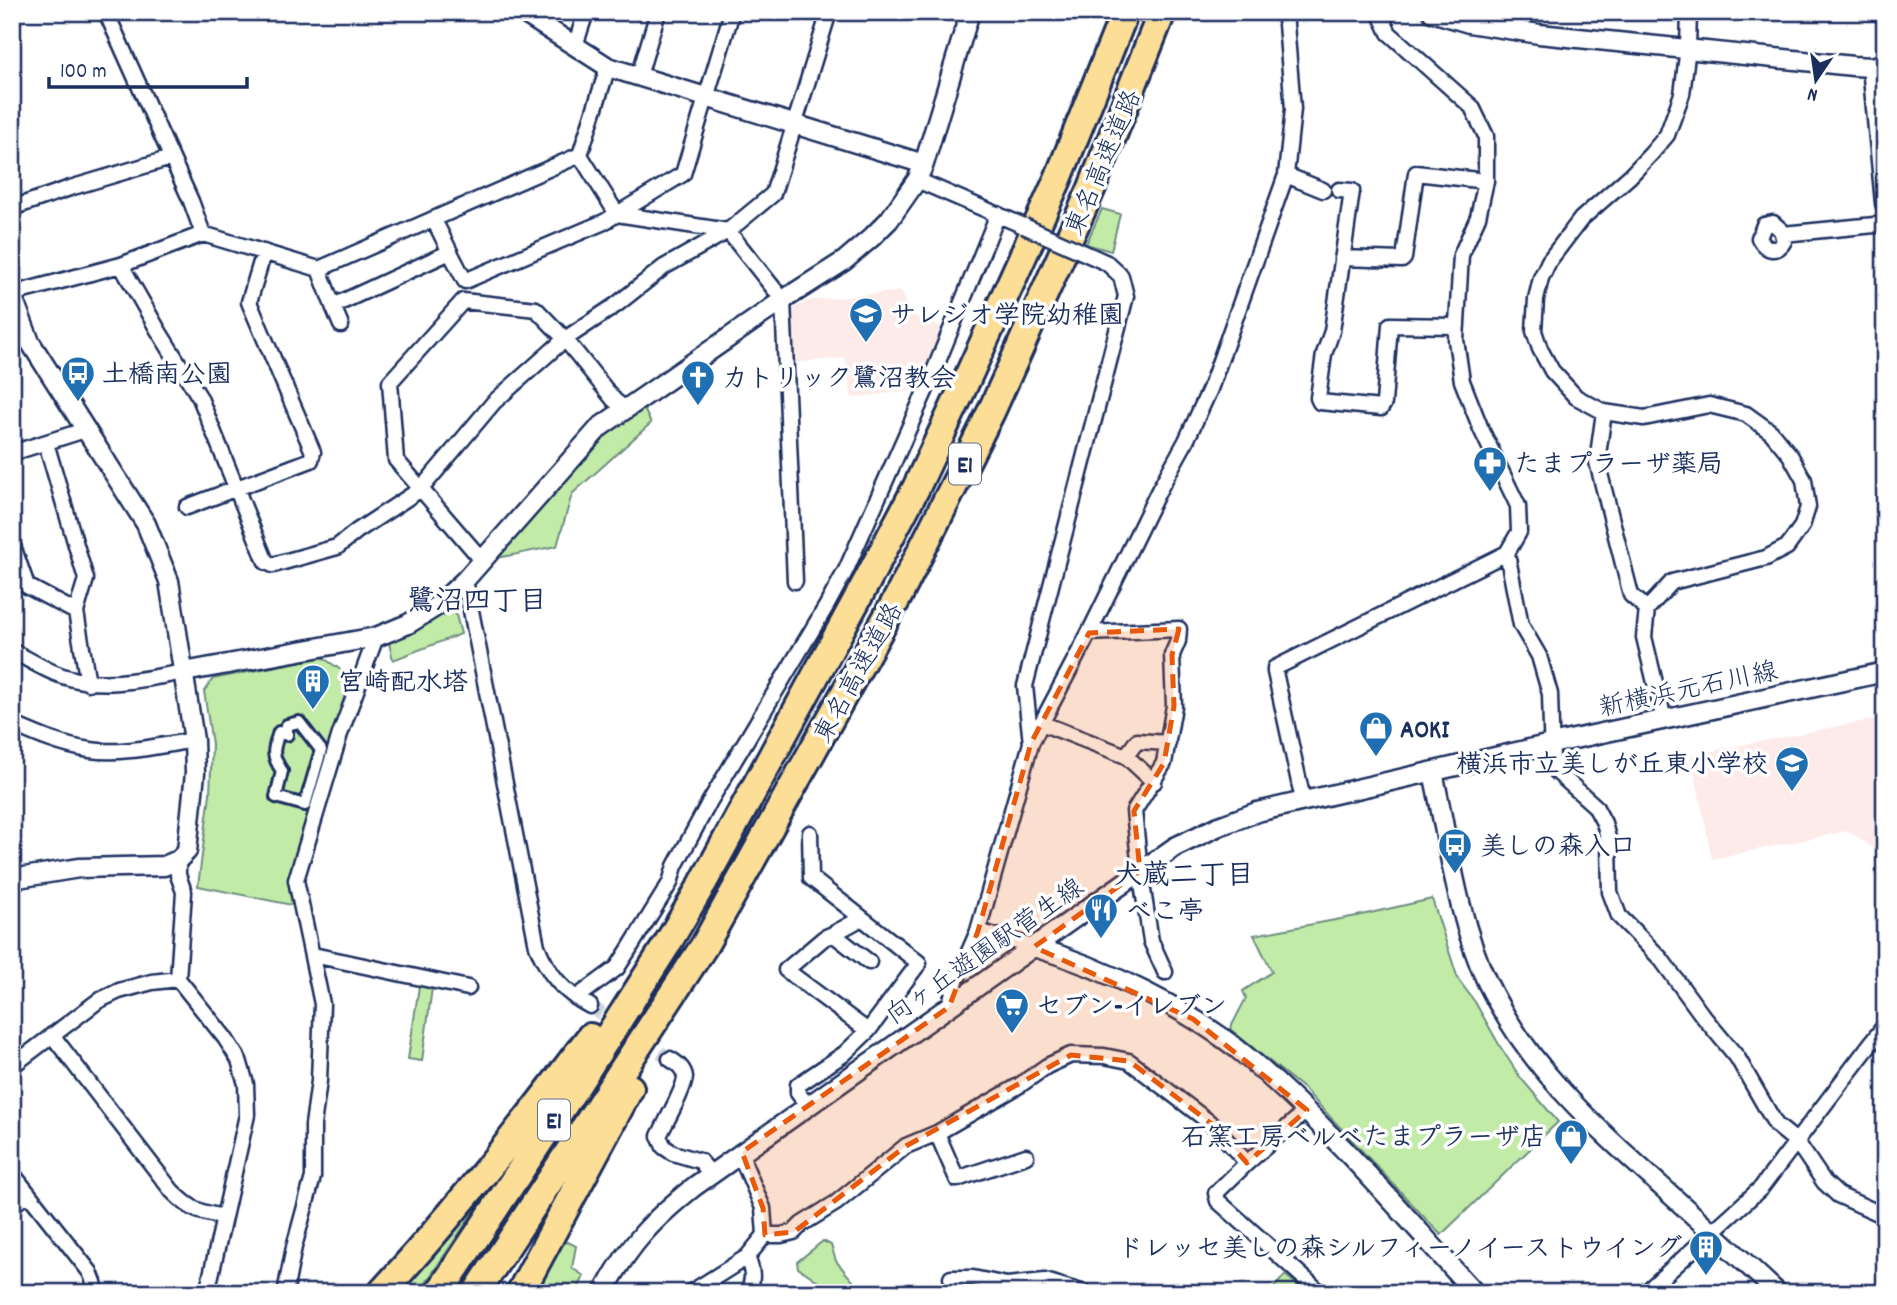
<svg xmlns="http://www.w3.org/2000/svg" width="1897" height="1305" font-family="Dekko,'Klee One',sans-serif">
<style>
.built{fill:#fdebea}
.green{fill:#c1eba7;stroke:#6e8d82;stroke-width:2}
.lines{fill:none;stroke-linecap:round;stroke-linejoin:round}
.minor-tunnel{stroke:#d1d5df;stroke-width:14;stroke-dasharray:14 7;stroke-linecap:butt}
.pedestrian-casing{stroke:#1b2f5e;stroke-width:16}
.minor-casing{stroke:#1b2f5e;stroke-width:19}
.tertiary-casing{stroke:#1b2f5e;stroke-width:23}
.motorway-casing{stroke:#1b2f5e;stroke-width:32}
.pedestrian{stroke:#fff;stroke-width:10}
.minor{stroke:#fff;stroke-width:14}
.tertiary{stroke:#fff;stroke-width:18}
.motorway{stroke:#fcde96;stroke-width:26}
.minor-bridge-casing{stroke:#1b2f5e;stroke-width:19;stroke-linecap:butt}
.minor-bridge{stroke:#fff;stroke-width:14}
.marked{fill:#e8590c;fill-opacity:0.2;stroke:#e8590c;stroke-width:5;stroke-dasharray:14 9;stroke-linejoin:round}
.labels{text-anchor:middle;stroke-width:7;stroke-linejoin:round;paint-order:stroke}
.shield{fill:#fff;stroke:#5f6d8e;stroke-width:2}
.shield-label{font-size:24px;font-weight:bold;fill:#1b2f5e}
.street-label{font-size:26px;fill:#1b2f5e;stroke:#fff}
.poi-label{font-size:26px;font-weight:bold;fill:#1b2f5e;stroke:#fff;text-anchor:start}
.neighbourhood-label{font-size:28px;font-weight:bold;fill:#1b2f5e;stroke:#fff}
</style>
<rect width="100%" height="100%" fill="#fff"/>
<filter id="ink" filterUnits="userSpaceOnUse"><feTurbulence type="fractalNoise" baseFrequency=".0143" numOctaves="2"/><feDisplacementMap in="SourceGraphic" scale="14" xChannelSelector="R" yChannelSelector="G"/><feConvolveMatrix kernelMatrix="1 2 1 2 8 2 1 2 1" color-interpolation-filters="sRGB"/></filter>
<g filter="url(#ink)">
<path class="built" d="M902 291 910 314 947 329 922 389 852 398 845 358 793 363 790 311 806 301Z
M1885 717V856L1848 831 1712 859 1691 755Z"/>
<path class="green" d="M1102 209 1120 214 1111 251 1086 244Z
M643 407 651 423 572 494 557 546 497 558 610 431Z
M454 607 461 634 393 660 389 643Z
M322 657 341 670 353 682 315 788 288 881 292 905 198 886 210 794 212 744 204 691 213 679Z
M1432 899 1458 979 1475 1002 1501 1048 1520 1077 1558 1122 1441 1235 1305 1090 1230 1029 1246 998 1243 991 1272 972 1254 935 1357 916Z
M419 986 432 988 422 1061 408 1059Z
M504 1167 419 1293H389Z
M823 1241 831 1245 836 1261 863 1293H825C819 1280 810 1275 798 1268L797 1262Z
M568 1242 576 1246 572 1268 584 1276 576 1293H535L563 1243Z
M1285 1275 1307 1293H1269Z"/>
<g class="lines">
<path class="minor-tunnel" d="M590 1006 670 1059"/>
<g class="pedestrian-casing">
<path id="pedestrian" d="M299 722 321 750 305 805 276 797 282 771C271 755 273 750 279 732L287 735V725Z"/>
</g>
<g class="minor-casing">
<path id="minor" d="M106 12 191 201 203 234
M1379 12 1389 33 1472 107 1486 136V181L1478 217 1461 255 1456 340 1462 381 1481 429 1518 506 1519 532 1507 553 1521 625 1539 656 1550 694 1552 761 1557 772 1595 806 1604 823 1609 842 1610 892 1619 916 1661 959 1702 1015 1737 1057 1776 1125 1797 1142 1824 1182 1838 1195 1885 1216
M575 46 586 12
M639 76 658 12
M580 155 617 214 728 231 783 300 795 581
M1286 175 1323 190
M917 180 1024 226
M1339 190 1352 191 1332 331 1324 354 1318 398 1320 402 1381 408 1384 403 1390 325 1457 326
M12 208 70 188 171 158
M434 220 450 252
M1773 223 1781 230 1784 241C1777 254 1765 250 1759 238L1764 225Z
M1783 234 1885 224
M1342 258 1402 260 1404 258 1416 173 1486 181
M121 265 158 330 200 398 266 562 273 565 337 547 357 531 421 489 494 402 565 339 616 305 664 267 728 231 773 194 829 12
M319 269 333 306
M12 294 121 265 203 234 319 269 580 155 608 67
M341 325 333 306 450 252 465 281 604 222 683 174 732 12
M1604 412 1597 462 1631 595 1647 609
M46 443 86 579 76 612 88 683
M12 453 85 430
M187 507 311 460 313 452 249 302 264 252
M12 543 27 586 76 612
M482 560 396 460 390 382 463 301 536 309 565 339 614 400 625 409
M465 580 537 946C548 974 563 992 590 1006
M1089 633 1179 629 1178 641 1172 655 1174 706 1164 763 1134 811 1140 871 1151 941 1165 972
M12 651C29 659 47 672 66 677 103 689 146 679 184 672
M1664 720 1644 637 1647 609 1672 582 1766 558 1787 547 1802 526 1808 507 1804 480 1790 455 1771 432 1746 414 1709 405 1644 418 1604 412 1576 397 1552 371 1540 349 1534 331 1536 299 1541 278 1549 261 1581 219 1630 176 1651 154 1667 135 1682 94 1688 48 1689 12
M1041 723 1126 756 1154 782
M12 724C37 735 62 746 90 750 121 755 162 745 194 740
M1031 743 1025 686 1126 296 1121 276 1107 263
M1126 756 1137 741 1168 743
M1303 800 1275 672V668L1507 553
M178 860V875L184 892 178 979 225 1038 239 1060 246 1084 247 1115 207 1293
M978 931 1034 947
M833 934 862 918
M313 955 468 988
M576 998 617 968 628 951 670 883 675 866 710 801 827 605 846 570 932 376 998 214
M949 1007 956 981 978 931 1031 743 1089 633 1159 490 1186 441 1210 389 1286 175 1293 109 1285 12
M868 1031 786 970 824 938 833 934 869 962
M52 1035 172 1191C191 1210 198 1212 224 1217
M670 1059C677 1063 684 1068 685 1077 685 1088 665 1123 659 1136L664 1147 673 1153 700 1161 712 1175
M12 1066 98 1001 119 991 152 982 178 979
M808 1106 798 1093V1085L844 1054 868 1031 919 963 811 878 810 833
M1307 1110 1247 1163 1216 1193 1218 1201 1321 1293
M937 1133 957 1179 1026 1156
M12 1173 90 1272 94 1282 96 1293
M12 1206 28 1193
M765 1235H781L794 1232 802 1224 836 1203 906 1146 937 1133 1020 1085 1047 1066 1071 1055 1104 1056 1129 1061 1213 1125 1247 1163
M747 1257C752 1269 755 1280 747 1293
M951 1278H973L1007 1285 1045 1281 1085 1293
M285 1293 294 1247 313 1177V1125L319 1081 322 1004 296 880 340 734 376 637
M690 1293 747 1257 765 1235 763 1208 745 1166 742 1152
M1645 1293 1761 1188 1885 1025"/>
</g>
<g class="tertiary-casing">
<path id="tertiary" d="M522 12 608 67 924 164
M1432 12 1469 23 1539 34 1853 66 1872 67 1885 63
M1872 67 1885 203
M12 295 30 342 146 524 169 581 194 740 195 773 187 851 178 860 164 866 79 868 12 879
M184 672 376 637 408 624 437 606 465 580 600 427 783 300 844 261 871 238 889 220 917 180 924 164 970 12
M1433 772C1448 840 1457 918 1487 982 1528 1067 1592 1124 1661 1186 1700 1221 1739 1257 1778 1293
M1034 947C1102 967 1191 1010 1246 1056 1330 1127 1401 1212 1475 1293
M603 1293C629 1245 652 1220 695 1186L1175 847 1219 826 1257 812 1551 744 1885 672"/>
</g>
<g class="motorway-casing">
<path id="motorway" d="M381 1293C456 1212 523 1125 590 1037
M439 1293 577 1085 666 946 703 883 867 581 916 488 961 392 1058 179 1125 12
M476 1293 704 946 898 597 991 412 1091 190 1162 12
M520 1293 630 1088"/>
</g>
<use href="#pedestrian" class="pedestrian"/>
<use href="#minor" class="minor"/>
<use href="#tertiary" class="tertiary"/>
<use href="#motorway" class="motorway"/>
<g class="minor-bridge-casing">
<path id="minor-bridge" d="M1024 226 1107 263"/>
</g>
<use href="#minor-bridge" class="minor-bridge"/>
</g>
</g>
<path class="marked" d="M1179 629 1172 655 1174 706 1164 763 1134 811 1140 871 1034 947 1193 1019 1307 1110 1247 1163 1213 1125 1129 1061 1071 1055 906 1146 794 1232 765 1235 763 1208 742 1152 949 1007 978 931 1031 743 1089 633Z"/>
<defs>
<g id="school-pin" transform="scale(1.75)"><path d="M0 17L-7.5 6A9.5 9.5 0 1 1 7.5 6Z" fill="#1f6fb2" stroke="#fff"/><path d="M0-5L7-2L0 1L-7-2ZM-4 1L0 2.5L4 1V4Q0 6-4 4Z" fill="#fff"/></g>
<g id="bus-pin" transform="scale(1.75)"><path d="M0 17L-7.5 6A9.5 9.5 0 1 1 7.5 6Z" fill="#1f6fb2" stroke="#fff"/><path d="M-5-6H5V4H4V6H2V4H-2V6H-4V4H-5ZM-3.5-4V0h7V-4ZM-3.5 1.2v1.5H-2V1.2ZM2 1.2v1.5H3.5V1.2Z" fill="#fff"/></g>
<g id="church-pin" transform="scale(1.75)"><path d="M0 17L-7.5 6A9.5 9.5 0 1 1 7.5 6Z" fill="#1f6fb2" stroke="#fff"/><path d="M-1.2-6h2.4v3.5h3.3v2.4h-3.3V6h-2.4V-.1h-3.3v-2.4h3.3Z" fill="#fff"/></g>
<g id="pharmacy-pin" transform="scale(1.75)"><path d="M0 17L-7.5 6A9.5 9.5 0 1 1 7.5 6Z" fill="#1f6fb2" stroke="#fff"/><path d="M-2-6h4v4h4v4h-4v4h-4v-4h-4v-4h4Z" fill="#fff"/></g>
<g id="building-pin" transform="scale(1.75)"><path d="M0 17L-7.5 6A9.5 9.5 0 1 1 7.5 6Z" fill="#1f6fb2" stroke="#fff"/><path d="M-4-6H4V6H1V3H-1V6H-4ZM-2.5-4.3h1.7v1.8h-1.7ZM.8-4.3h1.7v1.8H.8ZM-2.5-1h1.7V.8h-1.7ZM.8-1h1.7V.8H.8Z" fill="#fff"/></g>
<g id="shop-pin" transform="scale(1.75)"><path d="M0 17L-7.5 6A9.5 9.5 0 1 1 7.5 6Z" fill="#1f6fb2" stroke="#fff"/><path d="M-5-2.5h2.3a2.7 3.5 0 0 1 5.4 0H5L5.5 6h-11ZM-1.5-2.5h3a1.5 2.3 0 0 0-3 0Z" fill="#fff"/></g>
<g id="restaurant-pin" transform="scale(1.75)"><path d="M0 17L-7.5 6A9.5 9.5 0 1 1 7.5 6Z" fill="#1f6fb2" stroke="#fff"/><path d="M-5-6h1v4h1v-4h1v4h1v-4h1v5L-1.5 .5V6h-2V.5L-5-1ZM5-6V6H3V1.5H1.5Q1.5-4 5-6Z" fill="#fff"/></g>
<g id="supermarket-pin" transform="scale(1.75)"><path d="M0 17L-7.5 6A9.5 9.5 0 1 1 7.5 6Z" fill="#1f6fb2" stroke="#fff"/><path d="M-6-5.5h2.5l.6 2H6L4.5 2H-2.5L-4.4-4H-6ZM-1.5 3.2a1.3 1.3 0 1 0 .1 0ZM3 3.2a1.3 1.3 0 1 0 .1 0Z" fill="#fff"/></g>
</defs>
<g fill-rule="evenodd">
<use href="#school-pin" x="866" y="314"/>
<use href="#bus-pin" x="78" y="373"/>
<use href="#church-pin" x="698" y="377"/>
<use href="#pharmacy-pin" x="1490" y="463"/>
<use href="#building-pin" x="313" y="681"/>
<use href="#shop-pin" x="1376" y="728"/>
<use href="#school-pin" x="1792" y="763"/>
<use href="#bus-pin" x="1455" y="845"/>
<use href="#restaurant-pin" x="1101" y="910"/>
<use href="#supermarket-pin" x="1012" y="1005"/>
<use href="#shop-pin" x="1571" y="1136"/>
<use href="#building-pin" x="1706" y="1247"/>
</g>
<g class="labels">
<g class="shield">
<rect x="949" y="443.5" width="32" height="41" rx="5"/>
<rect x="538" y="1099.5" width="32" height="41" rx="5"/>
</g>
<g class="shield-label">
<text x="965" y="472">E1</text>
<text x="554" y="1128">E1</text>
</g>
<g class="street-label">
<text transform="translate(1102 162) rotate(-67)" y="9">東名高速道路</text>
<text transform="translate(857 672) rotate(-61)" y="9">東名高速道路</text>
<text transform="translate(1688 688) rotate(-12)" y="9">新横浜元石川線</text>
<text transform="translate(984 950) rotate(-35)" y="9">向ヶ丘遊園駅菅生線</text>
</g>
<g class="poi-label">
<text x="890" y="323">サレジオ学院幼稚園</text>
<text x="102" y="382">土橋南公園</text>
<text x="722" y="386">カトリック鷺沼教会</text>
<text x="1514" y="472">たまプラーザ薬局</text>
<text x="338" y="690">宮崎配水塔</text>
<text x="1400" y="737">AOKI</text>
<text x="1768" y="772" text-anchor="end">横浜市立美しが丘東小学校</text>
<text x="1480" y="854">美しの森入口</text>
<text x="1126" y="919">べこ亭</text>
<text x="1036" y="1014">セブン-イレブン</text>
<text x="1546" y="1145" text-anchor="end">石窯工房ベルベたまプラーザ店</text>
<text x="1682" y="1256" text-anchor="end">ドレッセ美しの森シルフィーノイーストウイング</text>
</g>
<g class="neighbourhood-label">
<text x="477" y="609">鷺沼四丁目</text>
<text x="1184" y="883">犬蔵二丁目</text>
</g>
</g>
<rect width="1897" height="1305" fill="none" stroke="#fff" stroke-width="42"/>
<rect x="21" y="21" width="1855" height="1263" fill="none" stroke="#1b2f5e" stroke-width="2.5" filter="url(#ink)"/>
<g transform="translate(1816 80) rotate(193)" stroke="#ffffff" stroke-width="5" paint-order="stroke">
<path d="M0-5L12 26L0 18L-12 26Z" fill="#1b2f5e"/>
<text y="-10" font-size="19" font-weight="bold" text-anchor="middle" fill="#1b2f5e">N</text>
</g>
<path d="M49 77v10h198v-10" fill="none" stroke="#1b2f5e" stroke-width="3.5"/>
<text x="60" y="77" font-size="21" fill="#1b2f5e" stroke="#ffffff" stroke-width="5" paint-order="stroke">100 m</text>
</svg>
